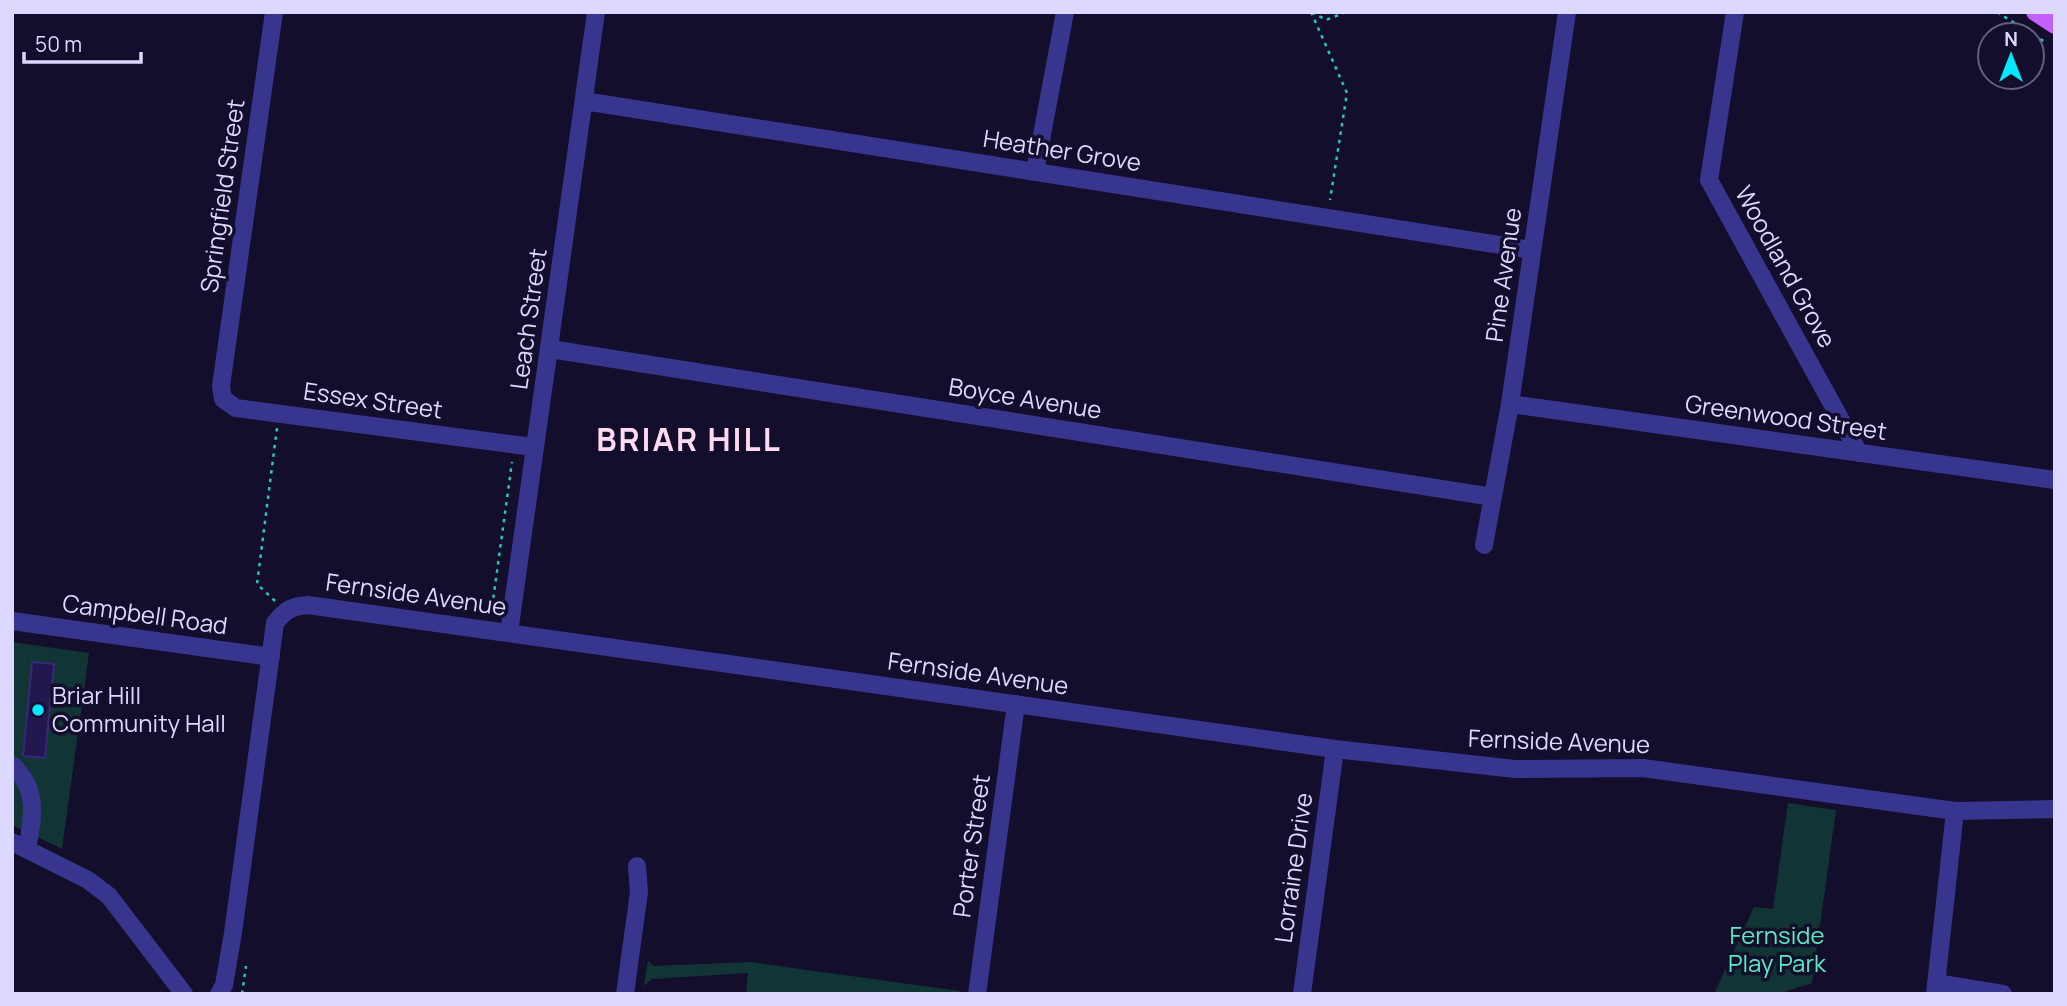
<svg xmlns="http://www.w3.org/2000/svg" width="2067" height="1006" font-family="Manrope,sans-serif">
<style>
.green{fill:#103534}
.building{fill:#23184d;stroke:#38287b;stroke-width:2}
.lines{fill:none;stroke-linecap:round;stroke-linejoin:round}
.path{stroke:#25c6bb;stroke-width:2.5;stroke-dasharray:3.5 5;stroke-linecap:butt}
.minor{stroke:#38358e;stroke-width:18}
.major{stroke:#c25fff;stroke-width:18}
.poi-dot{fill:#04e8ff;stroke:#130e2b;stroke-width:2.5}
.labels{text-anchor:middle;stroke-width:7;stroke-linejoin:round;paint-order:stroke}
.street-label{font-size:24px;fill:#dcd8ff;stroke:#130e2b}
.poi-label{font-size:24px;fill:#dcd8ff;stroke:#130e2b;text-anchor:start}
.park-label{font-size:24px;fill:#58ebc5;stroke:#130e2b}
.district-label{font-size:32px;font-weight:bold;letter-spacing:2px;fill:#ffdaf2;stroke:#130e2b}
</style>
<rect width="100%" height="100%" fill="#130e2b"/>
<path class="green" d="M12 642 89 653 62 849 12 825Z
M1788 803 1836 810 1812 983 1778 994H1714L1754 907 1773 909Z
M648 960 653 966 750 962 960 991V994H746L748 973 652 979 644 986Z"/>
<path class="building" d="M32 662 54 664 45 758 23 756Z"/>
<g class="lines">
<path class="path" d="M1311 12 1347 93 1330 200
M1312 12 1326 20 1346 12
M1997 12 2045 42
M275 601 257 584 277 428
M491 615 512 462
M242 994 246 966"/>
<path class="minor" d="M274 12 221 386 223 399 236 408 533 447
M1735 12 1709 180 1859 453
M584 101 1532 250
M1035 172 1065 12
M550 349 1493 497
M1510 404 2055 480
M1484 545 1510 404 1567 12
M12 621 271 657
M509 633 596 12
M12 765C39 790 33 817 27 849
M12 842 88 880 109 896 184 994
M1936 983 2003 994
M219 994 224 985 233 933 275 623C285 610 292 606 308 605L1335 749 1515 769 1643 768 1955 811 2055 809
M625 994 639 892 637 866
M977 994 1016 704
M1302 994 1335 749
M1935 994 1955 811"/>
<path class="major" d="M2035 12 2055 25"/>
</g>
<circle class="poi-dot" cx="38" cy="710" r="7"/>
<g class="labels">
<g class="street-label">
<text transform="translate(1062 151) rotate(9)" y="8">Heather Grove</text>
<text transform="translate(223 196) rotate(-82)" y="8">Springfield Street</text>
<text transform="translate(1785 267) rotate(61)" y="8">Woodland Grove</text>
<text transform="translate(1504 275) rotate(-82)" y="8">Pine Avenue</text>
<text transform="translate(529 319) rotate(-82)" y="8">Leach Street</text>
<text transform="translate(1025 399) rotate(9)" y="8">Boyce Avenue</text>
<text transform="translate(373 401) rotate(8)" y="8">Essex Street</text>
<text transform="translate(1786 418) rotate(8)" y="8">Greenwood Street</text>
<text transform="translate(416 595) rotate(8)" y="8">Fernside Avenue</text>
<text transform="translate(145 615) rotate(8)" y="8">Campbell Road</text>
<text transform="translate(978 674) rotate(8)" y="8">Fernside Avenue</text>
<text transform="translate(1559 742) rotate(2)" y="8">Fernside Avenue</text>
<text transform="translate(972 846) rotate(-82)" y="8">Porter Street</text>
<text transform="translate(1294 868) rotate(-82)" y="8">Lorraine Drive</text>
</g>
<g class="poi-label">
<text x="52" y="704">Briar Hill<tspan x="52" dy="28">Community Hall</tspan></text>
</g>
<g class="park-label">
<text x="1777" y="944">Fernside<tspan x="1777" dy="28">Play Park</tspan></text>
</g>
<g class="district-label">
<text x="689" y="451">BRIAR HILL</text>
</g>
</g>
<rect width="2067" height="1006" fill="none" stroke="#dcd8ff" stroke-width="28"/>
<g transform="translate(2011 56)"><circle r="33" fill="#130e2b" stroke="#635f80" stroke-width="2"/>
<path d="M0-5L12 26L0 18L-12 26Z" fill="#04e8ff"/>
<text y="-10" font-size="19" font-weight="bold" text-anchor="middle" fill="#dcd8ff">N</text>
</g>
<path d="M24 52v10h117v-10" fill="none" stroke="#dcd8ff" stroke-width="3.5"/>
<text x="35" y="52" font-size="21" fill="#dcd8ff" stroke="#130e2b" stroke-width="5" paint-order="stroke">50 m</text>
</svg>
